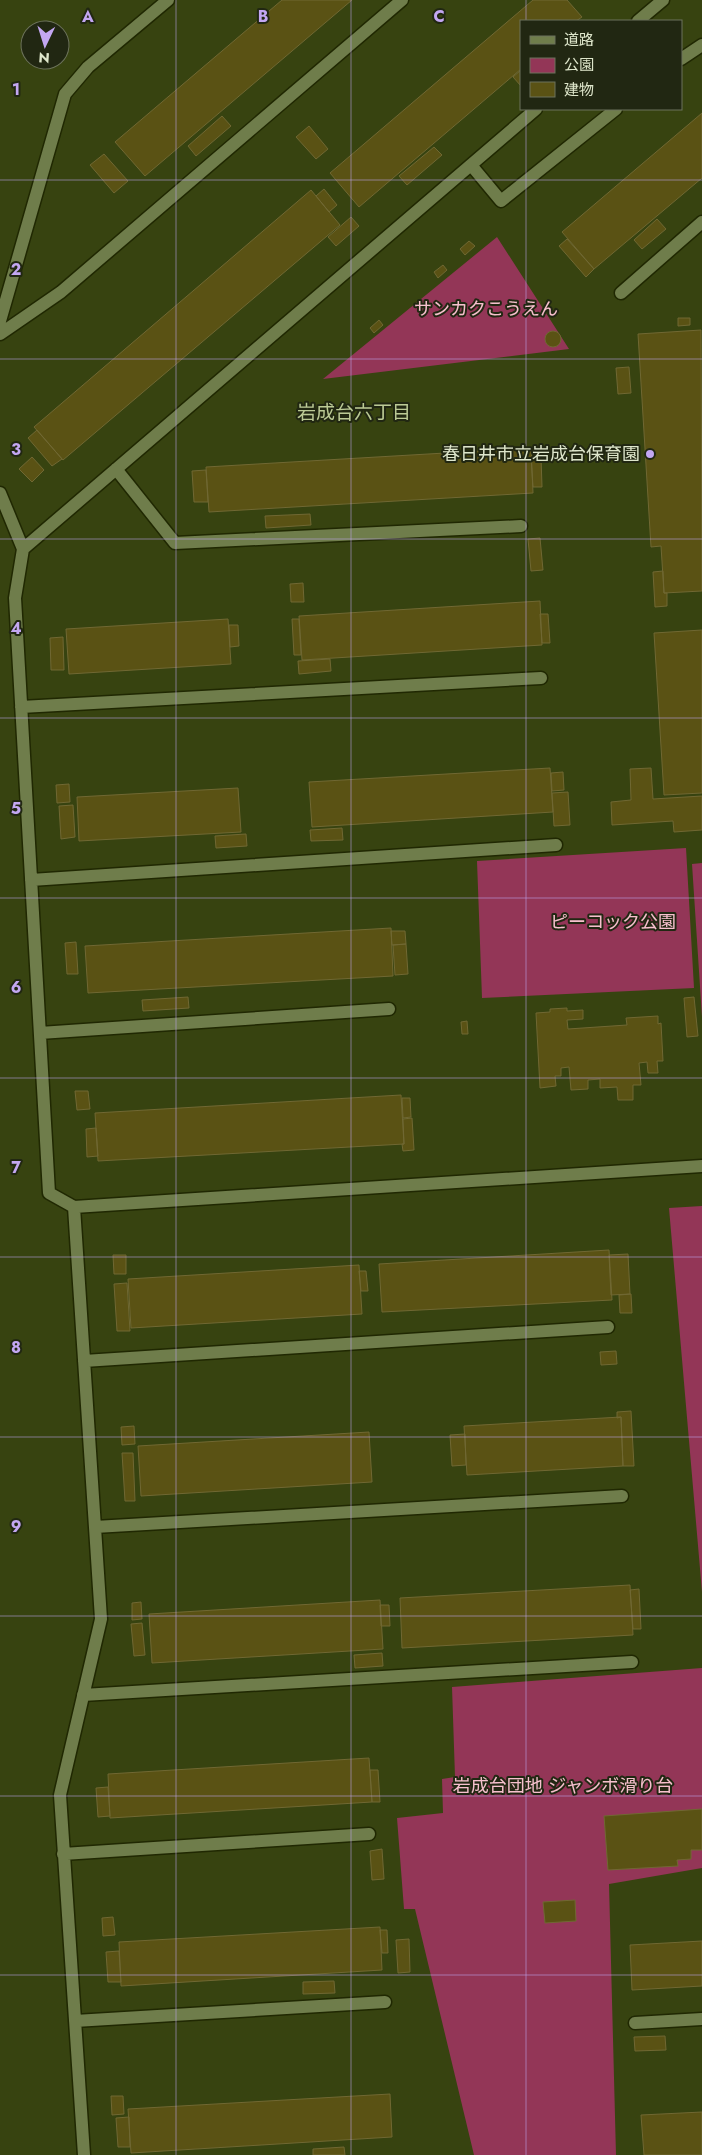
<svg xmlns="http://www.w3.org/2000/svg" width="702" height="2155" font-family="Jost,'Noto Sans JP',sans-serif">
<style>
.green{fill:#933657}
.building{fill:#5a5214;stroke:#706833}
.lines{fill:none;stroke-linecap:round;stroke-linejoin:round}
.minor-casing{stroke:#202802;stroke-width:15}
.minor{stroke:#6f7d4b;stroke-width:12}
.grid{fill:none;stroke:#c3a7f2;stroke-width:1;stroke-opacity:0.55}
.poi-dot{fill:#c3a7f2;stroke:#212712;stroke-width:2}
.labels{text-anchor:middle;stroke-width:4;stroke-linejoin:round;paint-order:stroke}
.park-label{font-size:18px;fill:#f7c0ce;stroke:#212712}
.poi-label{font-size:18px;fill:#dee6cb;stroke:#212712;text-anchor:end}
.neighbourhood-label{font-size:19px;fill:#bbca95;stroke:#212712}
.grid-label{font-size:16px;text-anchor:middle;font-weight:bold;fill:#c3a7f2;stroke:#212712;stroke-width:4;stroke-linejoin:round;paint-order:stroke}
</style>
<rect width="100%" height="100%" fill="#374310"/>
<path class="green" d="M497 237 569 349 323 379Z
M686 848 694 988 482 998 477 861Z
M702 863V1017L692 864Z
M702 1206V1592L669 1208Z
M702 1668V1868L609 1884 616 2155H474L415 1909H404L397 1818 443 1813 442 1779 455 1777 452 1687Z"/>
<path class="building" d="M282 0H352L145 176 115 142Z
M533 0H567L582 17 576 21H521V69L359 207 330 173Z
M521 70V86L513 77Z
M702 113V178L594 269 562 232Z
M222 116 231 126 196 156 188 146Z
M309 126 328 149 316 159 296 137Z
M434 147 442 155 407 185 399 176Z
M104 154 128 181 114 193 90 165Z
M324 189 337 205 329 212 316 196Z
M311 190 340 225 63 460 34 427Z
M351 217 359 226 336 246 328 237Z
M657 219 666 229 642 249 634 240Z
M567 239 594 269 586 277 559 246Z
M469 241 475 246 465 255 460 249Z
M443 265 447 270 438 278 434 272Z
M678 318H690V325L678 326Z
M379 320 383 325 374 333 370 328Z
M701 330 702 591 664 593 661 546 651 547 638 334Z
M545 339a8 8 0 1 1 16 0a8 8 0 1 1-16 0Z
M629 367 631 393 618 394 616 368Z
M37 430 62 459 52 466 28 438Z
M531 448 533 493 209 512 206 467Z
M32 457 44 470 32 482 19 469Z
M531 457H541L542 487H533Z
M206 470 208 502H194L192 471Z
M310 514 311 525 266 528 265 516Z
M540 538 543 570 531 571 528 539Z
M663 571 664 593H667V606L655 607 653 572Z
M303 583 304 602H291L290 584Z
M540 601 542 645 302 660 299 616Z
M540 614H548L550 643H542Z
M228 619 231 664 69 674 66 629Z
M292 619H299L301 655H294Z
M229 625H238L239 646 230 647Z
M702 630V793L664 795 654 633Z
M63 637 64 670H51L50 638Z
M330 659 331 671 299 674 298 661Z
M550 768 553 812 312 827 309 782Z
M651 768 653 799 702 796V830L674 832 673 821 612 825 611 802 631 800 630 769Z
M563 772 564 790 552 791 551 773Z
M69 784 70 802 57 803 56 785Z
M238 788 241 832 79 841 77 797Z
M568 792 570 825 554 826 552 793Z
M73 805 75 837 61 839 59 806Z
M342 828 343 840 311 841 310 830Z
M246 834 247 846 216 848 215 836Z
M391 928 393 976 88 993 85 946Z
M391 931H405L406 944 392 945Z
M76 942 78 974H67L65 943Z
M406 944 408 974 395 975 393 945Z
M188 997 189 1008 143 1011 142 1000Z
M694 997 698 1036 687 1037 684 998Z
M567 1008V1011L583 1010V1019L567 1020 568 1029 627 1025 626 1018 658 1016V1024L661 1023 663 1061H657L658 1073H648L647 1062 639 1063 641 1085H633V1100H618L617 1087 600 1088V1079L588 1080V1089L571 1090 569 1067 561 1068V1076H555L556 1086 540 1088 536 1013 550 1012V1009Z
M467 1021 468 1034H462L461 1022Z
M75 1091H88L90 1109 77 1110Z
M401 1095 404 1144 98 1161 95 1113Z
M402 1098H410L411 1117 403 1118Z
M412 1118 414 1150 403 1151 402 1144H404L403 1119Z
M96 1128 98 1156 87 1157 86 1129Z
M609 1250 612 1300 382 1312 379 1264Z
M628 1254 630 1294 611 1295 609 1255Z
M113 1255H126V1274H114Z
M359 1265 362 1314 131 1328 128 1279Z
M359 1271H366L368 1291H361Z
M127 1283 130 1331H117L114 1284Z
M631 1294 632 1313H620L619 1295Z
M616 1351 617 1364 601 1365 600 1352Z
M631 1411 634 1466H623L621 1417 617 1418V1412Z
M621 1417 623 1466 467 1475 464 1426Z
M134 1426 135 1444 122 1445 121 1427Z
M369 1432 372 1482 141 1496 138 1446Z
M465 1434 466 1465 452 1466 450 1435Z
M122 1453H133L135 1501H125Z
M630 1585 633 1635 402 1648 400 1598Z
M639 1589 641 1629H633L630 1590Z
M380 1600 383 1649 152 1663 149 1614Z
M141 1602 142 1619 132 1620V1603Z
M380 1605H389L390 1626H381Z
M142 1623 145 1655 134 1656 131 1624Z
M382 1653 383 1666 355 1668 354 1655Z
M369 1758 372 1802 110 1818 108 1774Z
M370 1770H378L380 1802H372Z
M108 1787 110 1816 98 1817 96 1788Z
M702 1809V1850H691V1859L677 1860 678 1866 608 1870 604 1816Z
M382 1849 384 1879 372 1880 370 1851Z
M575 1900 576 1921 545 1923 543 1902Z
M113 1917 115 1935 103 1936 102 1918Z
M380 1927 382 1970 121 1986 119 1942Z
M380 1930H387L388 1953H382Z
M409 1939 410 1972 398 1973 396 1940Z
M702 1941V1986L632 1990 630 1945Z
M119 1951 121 1982H108L106 1952Z
M334 1981 335 1993 303 1994V1982Z
M665 2036 666 2050 635 2051 634 2037Z
M390 2094 392 2137 131 2153 128 2109Z
M111 2096H123L124 2114 112 2115Z
M702 2112V2155H644L641 2115Z
M129 2117 130 2147H118L116 2118Z
M344 2147 345 2155H313V2149Z"/>
<g class="lines">
<g class="minor-casing">
<path id="minor" d="M638 21 663 0
M681 59 702 45
M471 165 501 201 616 109
M621 293 702 222
M0 321 65 94 88 67 168 0
M0 334 61 292 402 0
M116 469 175 543 521 526
M0 493 23 549 15 598 49 1193 74 1207 101 1619 60 1795 84 2155
M23 549 536 109
M21 707 541 678
M31 880 556 845
M40 1033 389 1009
M74 1207 702 1166
M84 1361 608 1327
M95 1527 622 1496
M83 1695 632 1662
M63 1854 369 1834
M75 2021 385 2002
M635 2023 702 2019"/>
</g>
<use href="#minor" class="minor"/>
</g>
<path class="grid" d="M176 0V2155M351 0V2155M526 0V21M526 109V2155M0 180H702M0 359H702M0 539H702M0 718H702M0 898H702M0 1078H702M0 1257H702M0 1437H702M0 1616H702M0 1796H702M0 1975H702"/>
<circle class="poi-dot" cx="650" cy="454" r="5"/>
<g class="labels">
<g class="park-label">
<text x="486" y="315">サンカクこうえん</text>
<text x="613" y="928">ピーコック公園</text>
<text x="563" y="1792">岩成台団地 ジャンボ滑り台</text>
</g>
<g class="poi-label">
<text x="640" y="460">春日井市立岩成台保育園</text>
</g>
<g class="neighbourhood-label">
<text x="354" y="419">岩成台六丁目</text>
</g>
</g>
<g class="grid-label">
<text x="88" y="22">A</text>
<text x="263" y="22">B</text>
<text x="439" y="22">C</text>
<text x="16" y="95">1</text>
<text x="16" y="275">2</text>
<text x="16" y="455">3</text>
<text x="16" y="634">4</text>
<text x="16" y="814">5</text>
<text x="16" y="993">6</text>
<text x="16" y="1173">7</text>
<text x="16" y="1353">8</text>
<text x="16" y="1532">9</text>
</g>
<rect x="520" y="20" width="162" height="90" fill="#212712" stroke="#6d735c"/>
<rect x="530" y="36" width="25" height="8" fill="#6f7d4b" stroke="#6d735c"/>
<text x="564" y="45" font-size="15" fill="#dee6cb">道路</text>
<rect x="530" y="58" width="25" height="15" fill="#933657" stroke="#6d735c"/>
<text x="564" y="70" font-size="15" fill="#dee6cb">公園</text>
<rect x="530" y="82" width="25" height="15" fill="#5a5214" stroke="#6d735c"/>
<text x="564" y="95" font-size="15" fill="#dee6cb">建物</text>
<g transform="translate(45 45) rotate(184)"><circle r="24" fill="#212712" stroke="#6d735c"/>
<path d="M0-4L9 19L0 12L-9 19Z" fill="#c3a7f2"/>
<text y="-8" font-size="14" font-weight="bold" text-anchor="middle" fill="#dee6cb">N</text>
</g>
</svg>
